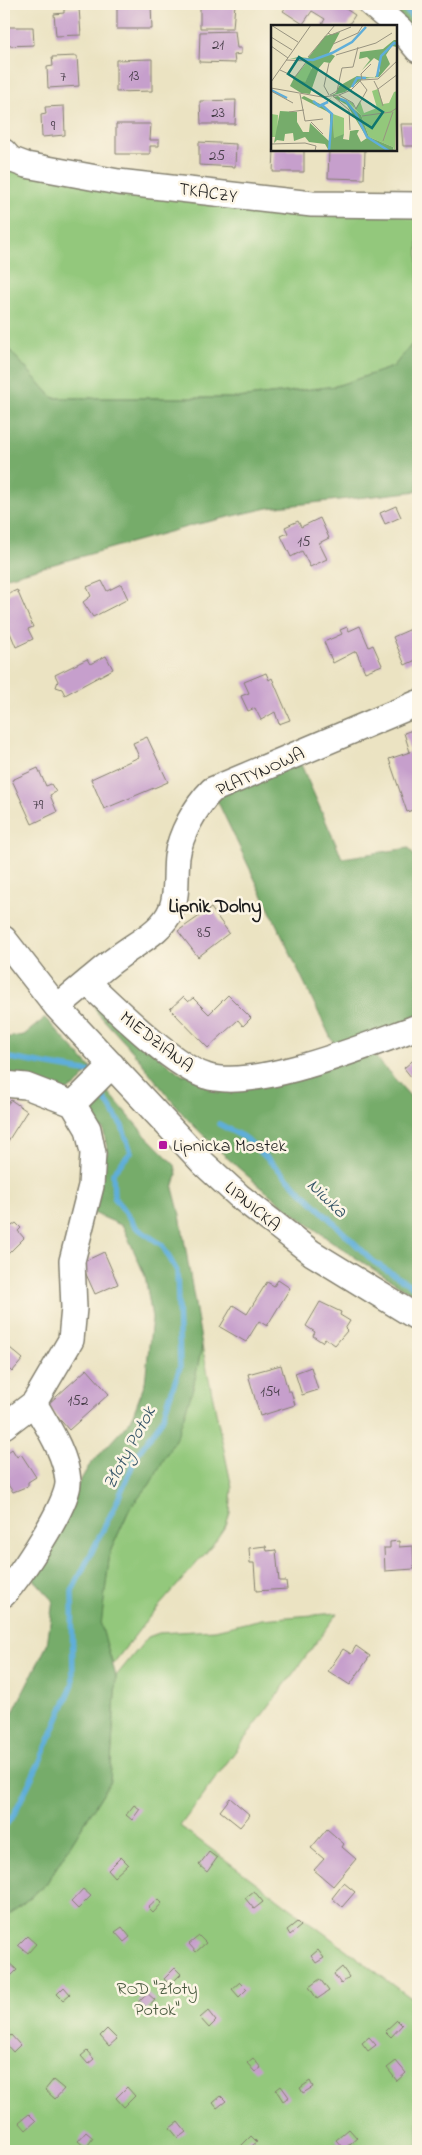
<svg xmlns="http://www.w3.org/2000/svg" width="422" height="2155" font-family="'Indie Flower',sans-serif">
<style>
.green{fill:#93c87b;stroke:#58724c}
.forest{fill:#76ac6b;stroke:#496444}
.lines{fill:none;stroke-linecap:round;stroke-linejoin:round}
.stream{stroke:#5faed9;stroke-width:5.5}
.building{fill:#c69fcc}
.minor-casing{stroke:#84806f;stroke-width:28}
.minor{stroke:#fff;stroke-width:25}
.poi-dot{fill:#b5179e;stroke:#fcf5e5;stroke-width:2}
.labels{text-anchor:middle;stroke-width:5;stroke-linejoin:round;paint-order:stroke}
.number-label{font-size:15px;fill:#463d48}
.street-label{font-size:18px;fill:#1c1c1c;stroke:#fcf5e5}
.poi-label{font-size:18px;fill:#1c1c1c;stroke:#fcf5e5;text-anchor:start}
.park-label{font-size:18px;fill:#46583d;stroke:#fcf5e5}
.neighbourhood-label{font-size:19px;font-weight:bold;fill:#1c1c1c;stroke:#fcf5e5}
.water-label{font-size:19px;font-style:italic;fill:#375668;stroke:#fcf5e5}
.inset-river{fill:none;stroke:#5faed9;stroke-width:2.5}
.inset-road{fill:none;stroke:#989380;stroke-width:1}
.view{fill:#0f766e;fill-opacity:0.15;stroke:#0f766e;stroke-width:2.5}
.inset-edge{fill:none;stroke:#1c1c1c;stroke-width:2.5}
</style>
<rect width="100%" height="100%" fill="#fcf5e5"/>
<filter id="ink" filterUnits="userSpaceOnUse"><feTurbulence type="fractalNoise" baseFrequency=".02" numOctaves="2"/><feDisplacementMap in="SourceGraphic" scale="10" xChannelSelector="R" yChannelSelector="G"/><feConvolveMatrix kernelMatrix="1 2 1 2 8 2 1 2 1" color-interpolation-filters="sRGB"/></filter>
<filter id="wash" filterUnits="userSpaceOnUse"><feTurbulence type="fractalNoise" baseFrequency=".0096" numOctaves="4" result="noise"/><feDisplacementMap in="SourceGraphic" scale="20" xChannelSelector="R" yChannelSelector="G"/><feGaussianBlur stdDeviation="1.12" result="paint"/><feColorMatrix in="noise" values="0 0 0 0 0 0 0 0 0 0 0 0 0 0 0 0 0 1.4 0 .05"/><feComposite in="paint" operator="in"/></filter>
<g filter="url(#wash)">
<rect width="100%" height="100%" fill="#ebe3c2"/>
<path class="green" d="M4 162 418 211V337L393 367 336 386 238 398H53L4 344Z
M202 1346 232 1488 230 1513 226 1525 211 1547 146 1621 113 1664 100 1625 110 1552 130 1508 150 1484 192 1392Z
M338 1613 180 1826 411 1998 418 1990V2151H4V1919L46 1884 110 1782 116 1676 148 1637 159 1633 215 1630 262 1619Z"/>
<path class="forest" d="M385 4H418V38Z
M418 337V491L268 508 194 525 4 578V344L53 398H238L336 386 393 367Z
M299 760 342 858 409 848 418 861V1018L335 1047 215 796Z
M94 1005 182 1075 371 1052 418 1105V1297C339 1250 266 1197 200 1132 175 1108 156 1080 134 1053 122 1039 108 1025 96 1011Z
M45 1018 91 1068 76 1086 65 1091 4 1076V1038L24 1035Z
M106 1089 145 1135 175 1165 177 1175 173 1188 180 1215 202 1346 192 1392 177 1436 150 1484 130 1508 110 1552 101 1625 116 1676 110 1782 46 1884 4 1919V1730L47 1645 53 1600 27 1572 89 1466 131 1420 145 1383 152 1318 145 1276 123 1226 89 1211 98 1158 108 1153 103 1128 95 1129 87 1113 90 1096 95 1100Z"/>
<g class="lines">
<path class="stream" d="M400 4 418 23
M4 1057 90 1072
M219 1124 247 1139 374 1262 418 1290
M4 1827 13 1816 40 1761 73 1684 72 1591 115 1506 137 1455 162 1420 180 1367 177 1271 162 1245 137 1228 114 1197 113 1173 131 1152 122 1126 97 1087"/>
</g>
<g id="blocks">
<path class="building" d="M117 4H151L152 29H117Z
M200 4H235L233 28H200Z
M288 4H338L355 15 348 26H321L325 19 312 11 303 24 283 11Z
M79 8 81 35 56 36 54 14 64 13V9Z
M6 27H33L34 45 7 46Z
M235 31 237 48H241V54L234 55 235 63 199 62 200 32Z
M77 56 79 86 48 88 47 67 53 66 52 57Z
M152 59V91L116 92V60Z
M236 100 235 124H201L200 101Z
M64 106 65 135 42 137 41 115 46 114 45 107Z
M116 124H151L150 140H159V146H150V154H116Z
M401 124H418V146H403Z
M199 142 236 144 235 167 199 165Z
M274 150H304V172H273Z
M329 150H365L364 179 328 178Z
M396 506 401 517 385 524 380 513Z
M320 518 329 538 319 543 327 559 310 567 302 551 291 557 281 536 288 533 285 527 298 521 301 527Z
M102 581 107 591 121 584 128 599 93 617 83 602 91 596 87 587Z
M17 590 33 627 28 629 33 639 16 647 4 618V596Z
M360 626 369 647 373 645 382 665 365 672 356 651 333 663 324 642 342 634 340 630 347 627 349 631Z
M418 626V659L405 665 393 637Z
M106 656 113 669 65 695 62 689 56 687 58 681 55 675 87 659 90 664Z
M266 673 269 680 272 678 290 720 279 724 275 712 261 720 255 708 248 711 241 696 249 693 244 682Z
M418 728V808L407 812 389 759 410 752 404 733Z
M147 737 168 782 104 809 91 779 139 757 133 743Z
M38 768 46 786 51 784 56 792 50 795 57 812 32 824 12 780Z
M211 908 229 933 198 957 178 931Z
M228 995 251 1018 243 1026 238 1020 208 1048 170 1009 183 997 188 1002 193 998 209 1014Z
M418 1056V1086L404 1068Z
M11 1100 27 1111 8 1141 5 1142 4 1108Z
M4 1218 12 1226 16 1223 21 1228 18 1231 24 1238 5 1257Z
M104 1252 118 1284 95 1294 81 1263Z
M278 1280 290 1288 267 1326 259 1321 246 1342 220 1327 233 1305 247 1314 267 1282 274 1286Z
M320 1302 341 1312 340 1315 350 1321 345 1329 347 1331 335 1345 325 1338 322 1342 313 1336 315 1332 306 1326Z
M4 1343 23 1359 12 1372 9 1369 4 1376Z
M281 1365 288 1391H291L295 1405 260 1416 248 1374Z
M311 1367 318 1390 302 1395 295 1373Z
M87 1369 109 1394 69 1430 47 1405Z
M12 1449 17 1457 21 1454 36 1477 28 1482V1486L13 1492 4 1479V1455Z
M399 1541V1547L413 1546 414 1569 385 1571 384 1548H390V1542Z
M266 1546 267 1551 276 1550 279 1581H286L287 1589 256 1591 254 1563H250L249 1548Z
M356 1646 370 1656 350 1685 328 1671 343 1649 351 1654Z
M230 1798 250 1815 240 1827 220 1811Z
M134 1805 140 1809 132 1820 126 1815Z
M327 1829 344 1844 342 1847 356 1859 333 1886 314 1870 324 1859 311 1848Z
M209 1852 217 1858 207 1872 199 1865Z
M121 1857 128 1864 114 1877 108 1870Z
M344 1883 355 1892 342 1907 332 1898Z
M83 1889 91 1896 78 1909 71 1902Z
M254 1891 263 1902 254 1909 245 1898Z
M158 1899 162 1903 153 1913 148 1908Z
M297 1922 301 1926 290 1935 287 1930Z
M122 1927 130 1937 124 1942 115 1932Z
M27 1936 36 1944 28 1953 18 1945Z
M199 1936 206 1943 196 1952 189 1944Z
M318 1950 324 1958 316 1963 311 1956Z
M7 1961 17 1970 5 1982 4 1964Z
M342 1967 349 1977 341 1984 334 1974Z
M175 1968 181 1974 170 1985 164 1979Z
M320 1979 329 1991 317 1999 309 1987Z
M240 1982 247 1989 239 1997 232 1989Z
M64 1987 70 1994 63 2000 57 1994Z
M147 1993 155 2000 146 2010 138 2002Z
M208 2011 216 2021 209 2028 200 2018Z
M397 2020 402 2025 391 2037 385 2031Z
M107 2029 117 2039 109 2046 100 2036Z
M11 2035 20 2045 13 2052 4 2042Z
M369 2037 376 2045 368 2051 362 2043Z
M87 2051 94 2059 88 2064 81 2056Z
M253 2058 261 2068 255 2072 247 2063Z
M396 2061 406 2073 397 2081 387 2068Z
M53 2080 64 2089 55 2099 45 2090Z
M310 2081 313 2087 303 2093 300 2088Z
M281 2086 289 2097 283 2101 276 2090Z
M127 2087 135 2096 124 2107 116 2098Z
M221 2096 226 2101 217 2108 213 2103Z
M29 2114 36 2121 26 2130 19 2122Z
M178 2122 186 2132 178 2138 170 2128Z
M349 2129 357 2138 344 2149 336 2140Z
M86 2132 93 2138 86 2148 78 2141Z
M251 2136 257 2142 245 2151 241 2146Z"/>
</g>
</g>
<g filter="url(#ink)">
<use href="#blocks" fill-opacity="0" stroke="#84806f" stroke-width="1"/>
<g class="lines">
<g class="minor-casing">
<path id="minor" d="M371 4 401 30 418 50
M4 152 10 159 26 165 118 182 312 204 418 205
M4 939 57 1007 203 1163 239 1196 312 1253 418 1318
M87 982C97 974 107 965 117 958 134 944 162 932 171 910 178 895 175 874 177 857 180 834 196 806 212 790L418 703
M57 1007 87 982C114 1007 173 1066 206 1076 254 1092 370 1044 418 1027
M4 1084 26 1086 73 1104 88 1129 93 1153 91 1186 72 1261 74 1308 71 1340 34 1403C47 1426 66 1453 68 1481 70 1503 20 1576 4 1594
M73 1104 112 1065
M4 1426 34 1403"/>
</g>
<use href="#minor" class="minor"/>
</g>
</g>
<rect class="poi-dot" x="158" y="1140" width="10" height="10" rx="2.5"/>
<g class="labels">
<g class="number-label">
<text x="218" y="49">21</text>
<text x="134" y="80">13</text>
<text x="63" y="81">7</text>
<text x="218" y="117">23</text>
<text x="53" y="130">9</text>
<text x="217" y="160">25</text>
<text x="304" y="546">15</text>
<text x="38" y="809">79</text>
<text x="204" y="937">85</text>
<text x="270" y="1396">154</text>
<text x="78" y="1405">152</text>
</g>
<g class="street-label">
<text transform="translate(208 192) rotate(8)" y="6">TKACZY</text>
<text transform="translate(260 771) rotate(-24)" y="6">PLATYNOWA</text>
<text transform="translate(157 1041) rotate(38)" y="6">MIEDZIANA</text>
<text transform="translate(253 1206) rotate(40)" y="6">LIPNICKA</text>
</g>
<g class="poi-label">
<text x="173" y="1151">Lipnicka Mostek</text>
</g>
<g class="park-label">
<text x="157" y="1994">ROD "Złoty<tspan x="157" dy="21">Potok"</tspan></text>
</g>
<g class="neighbourhood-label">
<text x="215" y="912">Lipnik Dolny</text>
</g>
<g class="water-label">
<text transform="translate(328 1197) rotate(44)" y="7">Niwka</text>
<text transform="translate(128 1447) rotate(-62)" y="7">Złoty Potok</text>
</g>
</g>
<g transform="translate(271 25)">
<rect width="126" height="126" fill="#ebe3c2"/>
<path d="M37 36 41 45 34 57H27L23 53ZM107 64 112 79 118 78 123 67 126 66 124 126 122 122 98 112 90 90 75 75 82 78 84 84 89 76 93 88 106 83 101 66ZM0 89 7 90 6 112H0ZM62 89 73 93V109L70 112 63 113Z" fill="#93c87b"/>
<path d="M69 7 58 28 64 31 59 38 53 37 48 43 39 69 30 68 19 61 23 53 34 57 41 43 32 33 19 34 27 32 37 33 54 11ZM123 15H126V22L121 21 115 30 119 39 108 52 91 54 74 67 59 71 65 68 68 61 86 51 103 53 109 46 108 36 103 33 91 45 99 35 96 32 88 34 89 27 112 24ZM33 71 51 80 61 72 52 81 62 89 63 113 73 109 72 114 78 115 79 106 85 105H88L86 109 90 117 96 113 76 80 62 72 67 71 90 90 98 112 122 122 123 126H58L54 119 38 117 34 112 23 116 22 108 14 109 13 116 6 115 3 118 9 86 26 87V97L32 107H38L39 98 59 117V88L30 73Z" fill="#76ac6b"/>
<path class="inset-river" d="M25 34 42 35 61 28 81 17 95 2M106 52 110 31 123 18 127 19M81 62 86 53H95M0 65 16 73M69 74 75 76 85 89 96 112 118 126M42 76 48 81 57 77M51 80 61 89 58 126"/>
<path class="inset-road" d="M0 0 27 17M57 8 60 10 80 2M0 12 21 25M62 19 87 8 92 0M0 21 17 33M65 30 105 18 121 8M37 32 64 0M9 45 24 52 36 36 15 35M91 55 90 49 100 39M103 56 107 64 127 49M0 57 40 0M0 63 51 72 68 70 80 65 90 55 107 54 127 35M107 64 112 81M0 66 22 78M29 69 34 96 52 94M58 70 53 61 58 38M59 70 66 66 71 43 82 42 87 22M68 70 82 78 85 84 96 65 89 56M62 71 78 85 79 105M18 87 33 85M91 91 120 87 127 82M40 97 52 109M112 116 122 87M0 119 34 118 45 121 44 126"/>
<path class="view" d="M28 32 112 87 101 103 17 49Z"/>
<rect width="126" height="126" class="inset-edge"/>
</g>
<rect width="422" height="2155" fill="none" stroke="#fcf5e5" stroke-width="20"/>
</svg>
